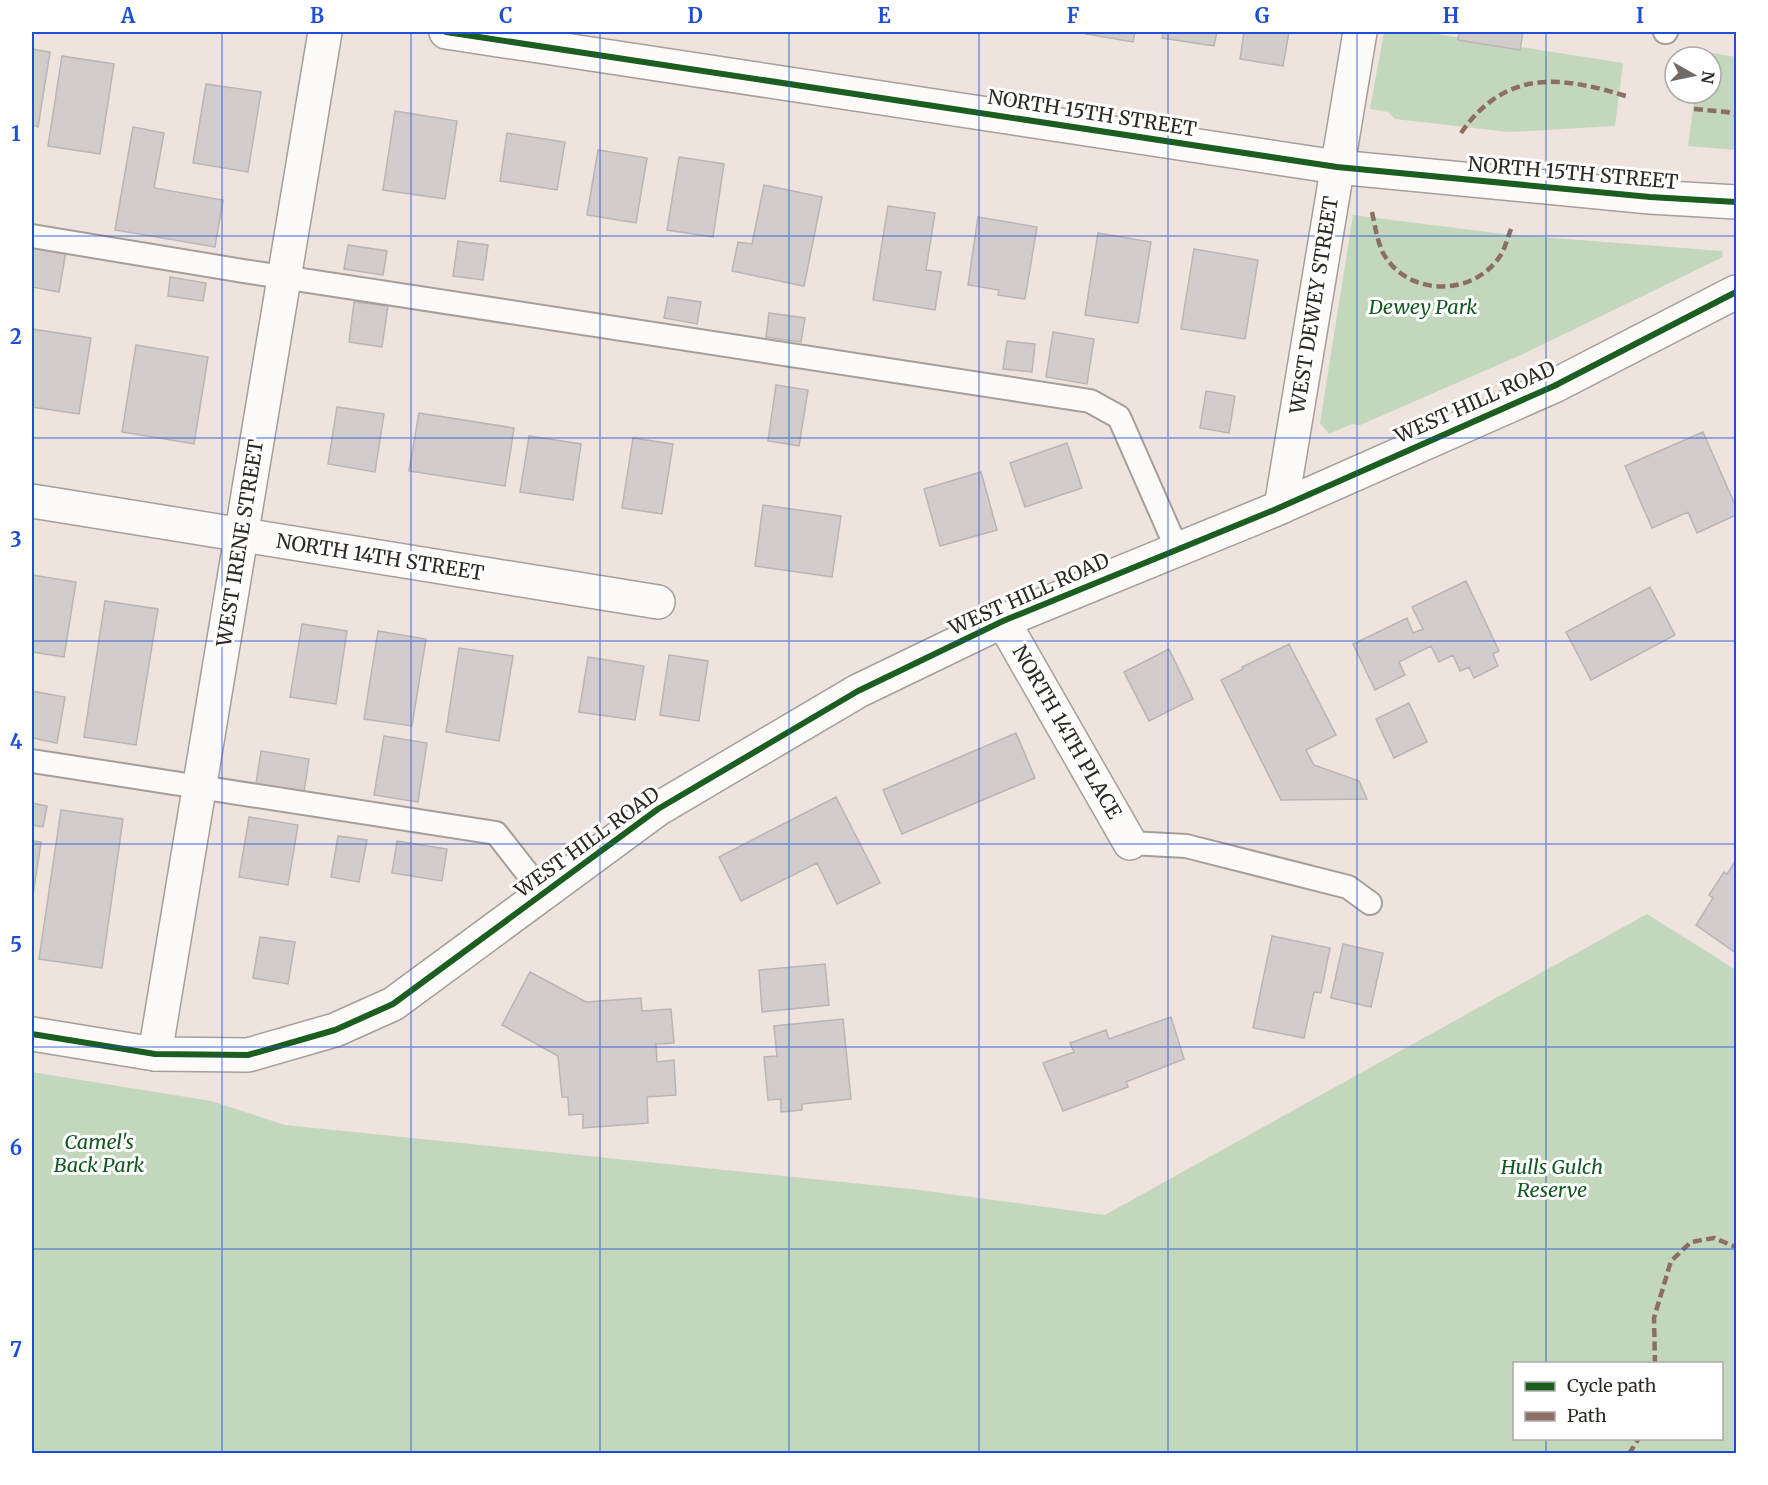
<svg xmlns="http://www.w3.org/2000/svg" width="1768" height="1485" font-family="Merriweather,serif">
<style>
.green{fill:#c3d7bd;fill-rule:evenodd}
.building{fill:#d2cccc;stroke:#bab5b5;stroke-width:1.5}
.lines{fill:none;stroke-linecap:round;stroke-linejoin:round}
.lane-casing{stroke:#a59e99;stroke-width:26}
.street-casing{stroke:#a59e99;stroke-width:36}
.secondary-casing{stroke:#a59e99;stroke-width:36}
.lane{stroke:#fcfbfa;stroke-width:22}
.street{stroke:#fcfbfa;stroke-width:33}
.secondary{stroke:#fcfbfa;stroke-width:33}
.quiet{stroke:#8d6e63;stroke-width:4.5;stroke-dasharray:9 4.5;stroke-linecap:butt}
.cycleway-casing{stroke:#fff;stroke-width:10}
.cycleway{stroke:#1b5e20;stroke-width:6}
.grid{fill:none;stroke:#1d4ed8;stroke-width:1.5;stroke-opacity:0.55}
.labels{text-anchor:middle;stroke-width:6;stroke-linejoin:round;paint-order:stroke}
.street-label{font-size:20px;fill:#2f2924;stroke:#fff}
.park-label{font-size:20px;font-style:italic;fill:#135821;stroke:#fff}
.neatline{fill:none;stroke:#1d4ed8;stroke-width:2}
.grid-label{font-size:20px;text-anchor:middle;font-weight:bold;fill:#1d4ed8}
</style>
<rect width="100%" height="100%" fill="#eee3dd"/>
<path class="green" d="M1384 32H1424L1623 63 1615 126 1509 132 1395 119 1388 112 1370 109Z
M1713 53 1736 57V150L1688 146 1695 93H1711V57H1703Z
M1353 215 1503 234 1722 251 1723 257 1521 355 1360 425 1352 424 1329 434 1320 423Z
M1647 914 1736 970V1453H32V1072L211 1101 285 1125 911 1189 1105 1215ZM1514 1364H1722V1438H1514Z"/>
<path class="building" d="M1087 32H1135L1133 42 1086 34Z
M1163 32H1217L1214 46 1162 38Z
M1244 32H1289L1283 66 1240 59Z
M1459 32H1523L1520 50 1458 40Z
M32 49 50 52 38 127 32 125Z
M62 56 114 64 100 154 48 146Z
M206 84 261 92 248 172 193 163Z
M395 111 457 121 445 199 383 190Z
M133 127 164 133 154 188 223 200 215 247 115 230Z
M507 133 565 142 557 190 500 181Z
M598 150 647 158 636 223 587 215Z
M679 157 724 164 713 237 667 230Z
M764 185 822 197 804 286 732 271 738 242 752 244Z
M888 206 935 213 926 270 941 272 935 310 873 300Z
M978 217 1037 227 1025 299 998 295 999 290 968 285Z
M1098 233 1151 242 1138 323 1085 315Z
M458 241 488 245 483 280 453 276Z
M32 245 66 251 59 292 32 287Z
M348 245 387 251 383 275 344 269Z
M1194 249 1258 260 1245 339 1181 329Z
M170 277 206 283 203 301 168 296Z
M668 297 701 302 697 324 664 318Z
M354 302 388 306 382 347 349 342Z
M769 313 805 318 801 342 766 337Z
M32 329 91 338 79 414 32 407Z
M1053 332 1094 339 1087 384 1046 377Z
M1007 341 1035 344 1032 372 1003 369Z
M136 345 208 357 194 444 122 432Z
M776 385 808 390 799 446 768 441Z
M1206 391 1235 396 1229 433 1200 428Z
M337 407 384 414 375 472 328 464Z
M419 413 514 428 505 486 409 471Z
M1703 432 1736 507V515L1697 533 1688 512 1652 528 1625 466Z
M529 436 581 444 573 500 520 492Z
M633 438 673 444 662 514 622 508Z
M1067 443 1082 488 1025 507 1010 463Z
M981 472 997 530 940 546 924 489Z
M763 505 841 516 832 577 755 566Z
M32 575 76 582 64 657 32 652Z
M1466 581 1499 651 1493 654 1498 666 1474 678 1469 667 1460 671 1453 655 1439 662 1431 646 1399 662 1405 675 1375 690 1353 644 1407 618 1413 633 1423 629 1412 607Z
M1650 587 1675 635 1591 680 1566 632Z
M105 601 158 609 136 745 84 737Z
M302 624 347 631 336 704 290 697Z
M378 631 426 639 412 726 364 719Z
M1289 644 1336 735 1306 750 1314 765 1359 781 1367 799 1281 800 1221 680 1243 669 1242 667Z
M459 648 513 656 499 741 446 732Z
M1169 649 1193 699 1149 721 1124 672Z
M669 655 708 661 699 721 660 715Z
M588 657 644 666 635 720 579 712Z
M32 691 65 697 57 743 32 738Z
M1409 703 1427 742 1394 758 1376 719Z
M1016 733 1035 778 902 834 883 790Z
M384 736 427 743 418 802 374 795Z
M261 751 309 759 304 792 256 784Z
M836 797 880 883 837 904 817 863 741 901 719 857Z
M32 803 47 806 43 827 32 825Z
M61 810 123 819 102 968 39 959Z
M249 817 298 825 288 885 239 877Z
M338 836 367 840 359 882 331 877Z
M32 841 41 842 32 902Z
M397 841 447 849 442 881 392 873Z
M1736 860V953L1696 925 1713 898 1709 895 1724 872 1727 874Z
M1272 936 1330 948 1321 993 1314 992 1304 1038 1253 1028Z
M260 937 295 942 288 984 253 978Z
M1343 944 1383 953 1371 1007 1331 998Z
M825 964 829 1005 762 1012 759 970Z
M530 972 586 1002 641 998 642 1011 671 1009 674 1043 656 1044 657 1062 674 1060 676 1095 647 1097 648 1123 583 1128V1114L569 1115 568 1097H562L558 1056 502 1025Z
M1171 1017 1184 1059 1126 1082 1128 1087 1063 1111 1043 1063 1074 1052 1070 1043 1106 1030 1109 1039Z
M843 1019 851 1099 802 1104V1110L781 1112V1099L768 1100 764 1057 777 1056 774 1026Z"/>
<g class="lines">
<g class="lane-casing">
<path id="lane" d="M1665 32H1666
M32 236 243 271 1090 401 1119 417 1177 549
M32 761 496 833 543 893
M1130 843 1186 846 1348 887 1370 903"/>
</g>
<g class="street-casing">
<path id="street" d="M32 501 658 602
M1281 507 1360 32
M1003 621 1130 843
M155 1054 325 32"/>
</g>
<g class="secondary-casing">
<path id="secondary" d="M446 32 1337 167 1650 197 1736 202
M32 1034 155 1054 248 1055 335 1030 393 1004 658 809 858 691 1003 621 1274 510 1554 386 1736 292"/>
</g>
<use href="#lane" class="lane"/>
<use href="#street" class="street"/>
<use href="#secondary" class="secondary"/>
<path class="quiet" d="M1694 109 1727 112 1736 115
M1461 133C1506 68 1562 76 1629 97
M1372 212C1375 226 1377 240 1383 253 1407 296 1470 297 1498 259 1505 250 1507 239 1511 229
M1655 1364 1654 1318 1671 1261 1691 1242 1714 1238 1736 1247
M1629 1454 1639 1438"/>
<g class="cycleway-casing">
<path id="cycleway" d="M446 32 1337 167 1650 197 1736 202
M32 1034 155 1054 248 1055 335 1030 393 1004 658 809 858 691 1003 621 1274 510 1554 386 1736 292"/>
</g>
<use href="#cycleway" class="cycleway"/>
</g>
<path class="grid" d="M222 32V1454M411 32V1454M600 32V1454M789 32V1454M979 32V1454M1168 32V1454M1357 32V1454M1546 32V1364M32 236H1736M32 438H1736M32 641H1736M32 844H1736M32 1047H1736M32 1249H1736M1546 1438V1454"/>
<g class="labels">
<g class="street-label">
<text transform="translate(1092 113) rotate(9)" y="7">NORTH 15TH STREET</text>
<text transform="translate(1573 173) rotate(5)" y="7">NORTH 15TH STREET</text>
<text transform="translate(1314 305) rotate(-81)" y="7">WEST DEWEY STREET</text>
<text transform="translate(1475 402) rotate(-24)" y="7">WEST HILL ROAD</text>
<text transform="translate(240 543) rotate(-81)" y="7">WEST IRENE STREET</text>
<text transform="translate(380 557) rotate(9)" y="7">NORTH 14TH STREET</text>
<text transform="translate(1029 594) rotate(-24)" y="7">WEST HILL ROAD</text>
<text transform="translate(1067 732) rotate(60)" y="7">NORTH 14TH PLACE</text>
<text transform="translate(587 842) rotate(-36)" y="7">WEST HILL ROAD</text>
</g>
<g class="park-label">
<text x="1423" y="314">Dewey Park</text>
<text x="99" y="1149">Camel's<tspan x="99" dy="23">Back Park</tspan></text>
<text x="1552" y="1174">Hulls Gulch<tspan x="1552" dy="23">Reserve</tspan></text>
</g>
</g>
<rect width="1768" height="1485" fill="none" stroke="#ffffff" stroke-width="66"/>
<rect x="1513" y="1362" width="210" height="78" fill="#ffffff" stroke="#aca9a7" stroke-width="1.5"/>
<rect x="1525" y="1382" width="30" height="9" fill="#1b5e20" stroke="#aca9a7" stroke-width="1.5"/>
<text x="1567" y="1392" font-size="18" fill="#2f2924">Cycle path</text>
<rect x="1525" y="1412" width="30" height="9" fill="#8d6e63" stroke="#aca9a7" stroke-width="1.5"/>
<text x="1567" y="1422" font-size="18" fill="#2f2924">Path</text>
<g transform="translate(1693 75) rotate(99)"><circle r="28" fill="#ffffff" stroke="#aca9a7" stroke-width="1.5"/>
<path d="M0-4.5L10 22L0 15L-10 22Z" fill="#726a65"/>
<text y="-9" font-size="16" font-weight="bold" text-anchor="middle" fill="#2f2924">N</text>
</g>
<rect x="33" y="33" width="1702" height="1419" class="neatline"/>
<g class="grid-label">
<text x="128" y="23">A</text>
<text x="317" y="23">B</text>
<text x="506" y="23">C</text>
<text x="695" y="23">D</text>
<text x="884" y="23">E</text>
<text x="1073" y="23">F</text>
<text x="1262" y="23">G</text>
<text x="1451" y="23">H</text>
<text x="1640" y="23">I</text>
<text x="16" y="141">1</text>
<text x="16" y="344">2</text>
<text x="16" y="547">3</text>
<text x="16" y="749">4</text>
<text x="16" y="952">5</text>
<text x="16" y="1155">6</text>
<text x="16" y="1357">7</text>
</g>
</svg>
